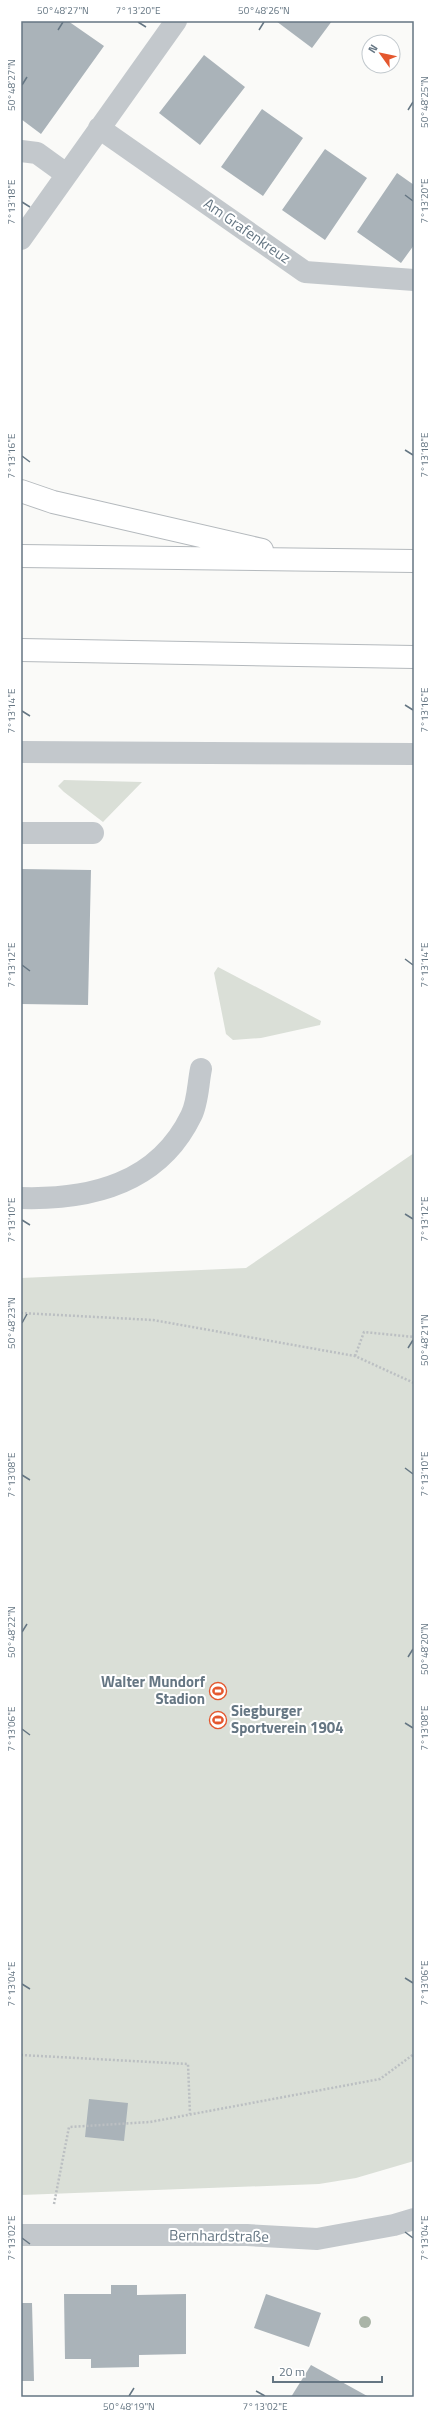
<svg xmlns="http://www.w3.org/2000/svg" width="435" height="2418" font-family="'Titillium Web',sans-serif">
<style>
.green{fill:#dadfd7}
.building{fill:#aab3b9}
.lines{fill:none;stroke-linecap:round;stroke-linejoin:round}
.highway-casing{stroke:#b4b9bd;stroke-width:24}
.path{stroke:#bbbfc2;stroke-width:2.5;stroke-dasharray:2 2;stroke-linecap:butt}
.minor{stroke:#c3c8cc;stroke-width:22}
.highway{stroke:#fff;stroke-width:22}
.tree{fill:#aab4a7}
.ticks{fill:none;stroke:#657683;stroke-width:1.5}
.labels{text-anchor:middle;stroke-width:4;stroke-linejoin:round;paint-order:stroke}
.street-label{font-size:15px;fill:#657683;stroke:#fff}
.poi-label{font-size:15px;font-weight:bold;fill:#657683;stroke:#fff;text-anchor:end}
.neatline{fill:none;stroke:#657683;stroke-width:1.5}
.ticks-label{font-size:10px;text-anchor:middle;fill:#657683}
</style>
<rect width="100%" height="100%" fill="#fafaf8"/>
<path class="green" d="M64 780 142 782 103 822 64 792 58 786Z
M218 967 321 1021 320 1025 261 1038 233 1040 226 1034 214 973Z
M414 1153V2161L356 2178 319 2184 21 2195V1278L246 1268Z"/>
<path class="building" d="M21 21H68L104 46 41 134 21 119Z
M276 21H332L312 48Z
M204 55 245 87 200 145 159 113Z
M262 109 303 138 263 196 221 167Z
M325 149 367 178 325 240 282 210Z
M397 173 414 185V245L401 263 357 232Z
M21 869 91 870 88 1005 21 1004Z
M89 2099 128 2103 124 2141 85 2137Z
M111 2285H137V2295L186 2294V2354L139 2355V2367L91 2368V2359H65L64 2294H111Z
M266 2294 321 2313 309 2347 254 2328Z
M21 2303H32L34 2381H21Z
M311 2365 369 2397H291Z"/>
<g class="lines">
<g class="highway-casing">
<path id="highway" d="M21 491 53 502 262 550
M21 556 414 561
M21 650 414 657"/>
</g>
<path class="path" d="M21 1313 153 1320 355 1356 414 1383
M355 1356 364 1332 414 1337
M21 2055 188 2064 190 2114
M54 2204 69 2127 150 2122 380 2079 414 2054"/>
<path class="minor" d="M99 128 305 272 414 280
M21 151 37 153 66 174
M21 239 176 21
M21 752 414 754
M21 833H93
M21 1198C90 1200 158 1184 191 1116 198 1103 198 1083 201 1069
M21 2235H247L317 2239 394 2225 414 2219"/>
<use href="#highway" class="highway"/>
</g>
<circle class="tree" cx="365" cy="2322" r="6"/>
<path class="ticks" d="M138 22 146 27M58 30 63 22M259 30 264 22M22 85 27 77M408 110 413 102M405 195 413 201M22 202 30 207M405 450 413 455M22 456 30 462M405 705 413 710M22 711 30 716M405 959 413 965M22 965 30 971M405 1214 413 1219M22 1220 30 1225M22 1323 27 1314M408 1348 413 1340M405 1468 413 1474M22 1475 30 1480M22 1632 27 1624M408 1657 413 1649M405 1723 413 1728M22 1729 30 1735M405 1978 413 1983M22 1984 30 1989M405 2232 413 2238M22 2238 30 2244M256 2391 265 2396M129 2396 134 2388"/>
<defs>
<g id="stadium-ring" transform="scale(0.9)"><circle r="9.5" fill="#fff" stroke="#e4572e" stroke-width="1.5"/><path d="M0-5a6.5 5 0 1 0 0 10a6.5 5 0 1 0 0-10ZM-3.5-1.8h7v3.6h-7Z" fill="#e4572e"/></g>
</defs>
<g fill-rule="evenodd">
<use href="#stadium-ring" x="218" y="1691"/>
<use href="#stadium-ring" x="218" y="1720"/>
</g>
<g class="labels">
<g class="street-label">
<text transform="translate(247 231) rotate(35)" y="5">Am Grafenkreuz</text>
<text transform="translate(219 2236) rotate(1)" y="5">Bernhardstraße</text>
</g>
<g class="poi-label">
<text x="205" y="1687">Walter Mundorf<tspan x="205" dy="17">Stadion</tspan></text>
<text x="231" y="1716" text-anchor="start">Siegburger<tspan x="231" dy="17">Sportverein 1904</tspan></text>
</g>
</g>
<rect width="435" height="2418" fill="none" stroke="#ffffff" stroke-width="44"/>
<g transform="translate(381 54) rotate(303)"><circle r="19" fill="#ffffff" stroke="#c1c8cd"/>
<path d="M0-3L7 15L0 10L-7 15Z" fill="#e4572e"/>
<text y="-6" font-size="11" font-weight="bold" text-anchor="middle" fill="#657683">N</text>
</g>
<path d="M273 2376v6h109v-6" fill="none" stroke="#657683" stroke-width="2"/>
<text x="279" y="2376" font-size="12" fill="#657683" stroke="#ffffff" stroke-width="3" paint-order="stroke">20 m</text>
<rect x="22" y="22" width="391" height="2374" class="neatline"/>
<g class="ticks-label">
<text x="63" y="14">50°48'27"N</text>
<text x="138" y="14">7°13'20"E</text>
<text x="264" y="14">50°48'26"N</text>
<text transform="translate(11 85) rotate(-90)" y="4">50°48'27"N</text>
<text transform="translate(424 102) rotate(-90)" y="4">50°48'25"N</text>
<text transform="translate(424 201) rotate(-90)" y="4">7°13'20"E</text>
<text transform="translate(11 202) rotate(-90)" y="4">7°13'18"E</text>
<text transform="translate(424 455) rotate(-90)" y="4">7°13'18"E</text>
<text transform="translate(11 456) rotate(-90)" y="4">7°13'16"E</text>
<text transform="translate(424 710) rotate(-90)" y="4">7°13'16"E</text>
<text transform="translate(11 711) rotate(-90)" y="4">7°13'14"E</text>
<text transform="translate(424 965) rotate(-90)" y="4">7°13'14"E</text>
<text transform="translate(11 965) rotate(-90)" y="4">7°13'12"E</text>
<text transform="translate(424 1219) rotate(-90)" y="4">7°13'12"E</text>
<text transform="translate(11 1220) rotate(-90)" y="4">7°13'10"E</text>
<text transform="translate(11 1323) rotate(-90)" y="4">50°48'23"N</text>
<text transform="translate(424 1340) rotate(-90)" y="4">50°48'21"N</text>
<text transform="translate(424 1474) rotate(-90)" y="4">7°13'10"E</text>
<text transform="translate(11 1475) rotate(-90)" y="4">7°13'08"E</text>
<text transform="translate(11 1632) rotate(-90)" y="4">50°48'22"N</text>
<text transform="translate(424 1649) rotate(-90)" y="4">50°48'20"N</text>
<text transform="translate(424 1728) rotate(-90)" y="4">7°13'08"E</text>
<text transform="translate(11 1729) rotate(-90)" y="4">7°13'06"E</text>
<text transform="translate(424 1983) rotate(-90)" y="4">7°13'06"E</text>
<text transform="translate(11 1984) rotate(-90)" y="4">7°13'04"E</text>
<text transform="translate(424 2238) rotate(-90)" y="4">7°13'04"E</text>
<text transform="translate(11 2238) rotate(-90)" y="4">7°13'02"E</text>
<text x="129" y="2410">50°48'19"N</text>
<text x="265" y="2410">7°13'02"E</text>
</g>
</svg>
